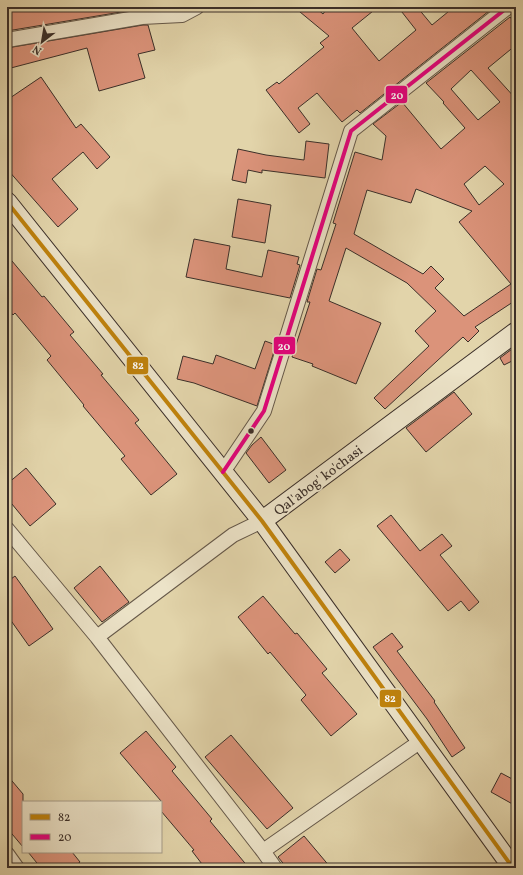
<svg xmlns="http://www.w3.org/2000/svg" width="523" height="875" font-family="Vollkorn,serif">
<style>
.building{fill:#db937a;stroke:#3b2f29;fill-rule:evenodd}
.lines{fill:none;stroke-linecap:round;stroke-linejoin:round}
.street-casing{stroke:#655849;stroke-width:16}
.secondary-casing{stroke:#3b2f29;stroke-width:21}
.street{stroke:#ece3c8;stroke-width:14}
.secondary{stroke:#ece3c8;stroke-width:19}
.bus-1-casing{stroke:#ece3c8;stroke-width:7}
.bus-2-casing{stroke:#ece3c8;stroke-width:7}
.bus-1{stroke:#bf820c;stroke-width:4}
.bus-2{stroke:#e5007d;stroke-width:4}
.bus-dot{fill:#3b2f29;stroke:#ece3c8;stroke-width:1.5}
.labels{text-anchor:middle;stroke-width:3.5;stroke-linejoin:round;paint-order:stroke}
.street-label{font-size:14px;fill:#3b2f29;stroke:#ece3c8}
.line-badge{stroke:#ece3c8;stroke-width:1.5}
.badge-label{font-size:11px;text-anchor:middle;font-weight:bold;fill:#fff}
</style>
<rect width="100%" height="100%" fill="#e2d4aa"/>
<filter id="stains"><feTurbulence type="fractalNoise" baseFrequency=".005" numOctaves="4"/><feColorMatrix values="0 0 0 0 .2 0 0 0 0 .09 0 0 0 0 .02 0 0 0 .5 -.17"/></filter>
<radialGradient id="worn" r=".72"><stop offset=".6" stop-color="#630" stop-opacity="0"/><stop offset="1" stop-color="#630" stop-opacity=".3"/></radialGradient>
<path class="building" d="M7 7H139V9L7 31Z
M294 7H315L323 14 328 7H378L352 28 379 61 416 30 398 7H417L432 25 454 7H494L360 113 357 110 342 122 317 93 298 108 310 124 299 133 266 90 277 82 279 84 324 47 320 43 329 36Z
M510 17 516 24V45L488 68 516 99V300L475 327 479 331 468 342 463 337 385 409 374 398 429 346 415 331 436 311 407 283 346 248 329 301 381 323 356 384 312 366 313 364 292 357 310 302H307L317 269 321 270 336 224 333 223 355 152 382 160 386 136 373 124 402 102 441 149 465 128 443 103 444 102 426 83ZM471 70 500 102 478 120 451 89ZM485 166 504 184 479 205 464 184ZM416 189 472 211 459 222 511 284 464 316 435 288 444 279 431 266 423 274 354 234 367 190 411 203Z
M143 25H148L155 50 138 54 145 78 99 91 87 48 7 69V48Z
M41 77 76 128 81 124 110 157 97 169 83 152 52 179 78 209 58 227 7 169V100Z
M306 141 329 144 325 178 262 170V173L248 170 246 183 232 180 238 149 266 155 304 160Z
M238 199 271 205 265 243 232 237Z
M194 239 230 246 226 269 262 277 268 250 299 257 297 264 300 265 290 298 186 277Z
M7 255 42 297 44 296 74 332 70 335 103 374 101 375 139 420 135 423 177 474 151 495 121 459 125 456 83 406 84 405 47 360 51 356 15 313 13 315 7 308Z
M265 341 276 345 257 406 194 383 177 379 183 356 213 364 216 355 255 369Z
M516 346V359L504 365 500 358Z
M454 392 472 414 426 452 406 428Z
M261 437 286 470 269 483 246 453 252 445Z
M26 468 56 504 30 526 7 498V484Z
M391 515 420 551 442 534 452 546 440 555 479 602 469 611 461 601 448 611 377 526Z
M340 549 350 560 335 573 325 562Z
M100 566 129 602 102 622 74 588Z
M15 576 53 629 29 646 7 615V582Z
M263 596 295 634 297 633 327 669 322 673 357 714 331 736 301 700 306 695 270 652 268 654 238 617Z
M392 633 403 647 397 651 435 701 434 702 465 748 452 757 427 719 373 647Z
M146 731 176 767 172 771 212 819 210 821 249 868H205L192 851 194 850 161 811V801L120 753Z
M231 735 293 808 267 829 205 757Z
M501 773 516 781V806L491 792Z
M7 775 23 794V847L7 828Z
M304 836 331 868H287L278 857Z
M28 852H72L80 862 73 868H41Z"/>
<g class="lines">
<g class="street-casing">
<path id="street" d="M7 40 142 17 182 15 197 7
M223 472 264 411 351 131 508 7
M7 529 97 637 263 851
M97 637 233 535 262 521
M7 854 17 868
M275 868 263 851 421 741"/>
</g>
<g class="secondary-casing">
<path id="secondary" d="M7 202 262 521 513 868
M262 521 516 332"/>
</g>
<use href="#street" class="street"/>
<use href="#secondary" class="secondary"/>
<g class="bus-1-casing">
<path id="bus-1" d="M7 202 262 521 513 868"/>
</g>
<g class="bus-2-casing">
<path id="bus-2" d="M223 472 264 411 351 131 508 7"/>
</g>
<use href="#bus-1" class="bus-1"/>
<use href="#bus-2" class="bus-2"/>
</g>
<circle class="bus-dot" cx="251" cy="431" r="3.5"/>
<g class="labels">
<g class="street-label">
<text transform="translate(318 480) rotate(-37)" y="5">Qal'abog' ko'chasi</text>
</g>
</g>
<g class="line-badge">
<rect x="385" y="85" width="23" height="19" rx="4" fill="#e5007d"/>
<rect x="273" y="336" width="23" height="19" rx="4" fill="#e5007d"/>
<rect x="126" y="356" width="23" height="19" rx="4" fill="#bf820c"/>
<rect x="379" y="689" width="23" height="19" rx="4" fill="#bf820c"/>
</g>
<g class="badge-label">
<text x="397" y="99">20</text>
<text x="284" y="350">20</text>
<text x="138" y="369">82</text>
<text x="390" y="702">82</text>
</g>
<rect width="523" height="875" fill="none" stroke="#e2d4aa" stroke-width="24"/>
<rect x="8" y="8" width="507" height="859" fill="none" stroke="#3b2f29" stroke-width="2"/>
<rect x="12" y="12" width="499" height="851" fill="none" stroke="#3b2f29"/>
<rect x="22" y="801" width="140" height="52" fill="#ece3c8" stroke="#a59b88"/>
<rect x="30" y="814" width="20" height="6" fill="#bf820c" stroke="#a59b88"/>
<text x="58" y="821" font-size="12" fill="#3b2f29">82</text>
<rect x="30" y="834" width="20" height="6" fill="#e5007d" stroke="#a59b88"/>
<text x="58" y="841" font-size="12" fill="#3b2f29">20</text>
<g transform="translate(42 42) rotate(211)" stroke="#ece3c8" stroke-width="3" paint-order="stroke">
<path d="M0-3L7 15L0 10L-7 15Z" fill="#3b2f29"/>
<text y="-6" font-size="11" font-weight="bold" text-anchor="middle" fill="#3b2f29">N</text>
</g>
<rect width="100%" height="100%" filter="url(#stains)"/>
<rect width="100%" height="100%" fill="url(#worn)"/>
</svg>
